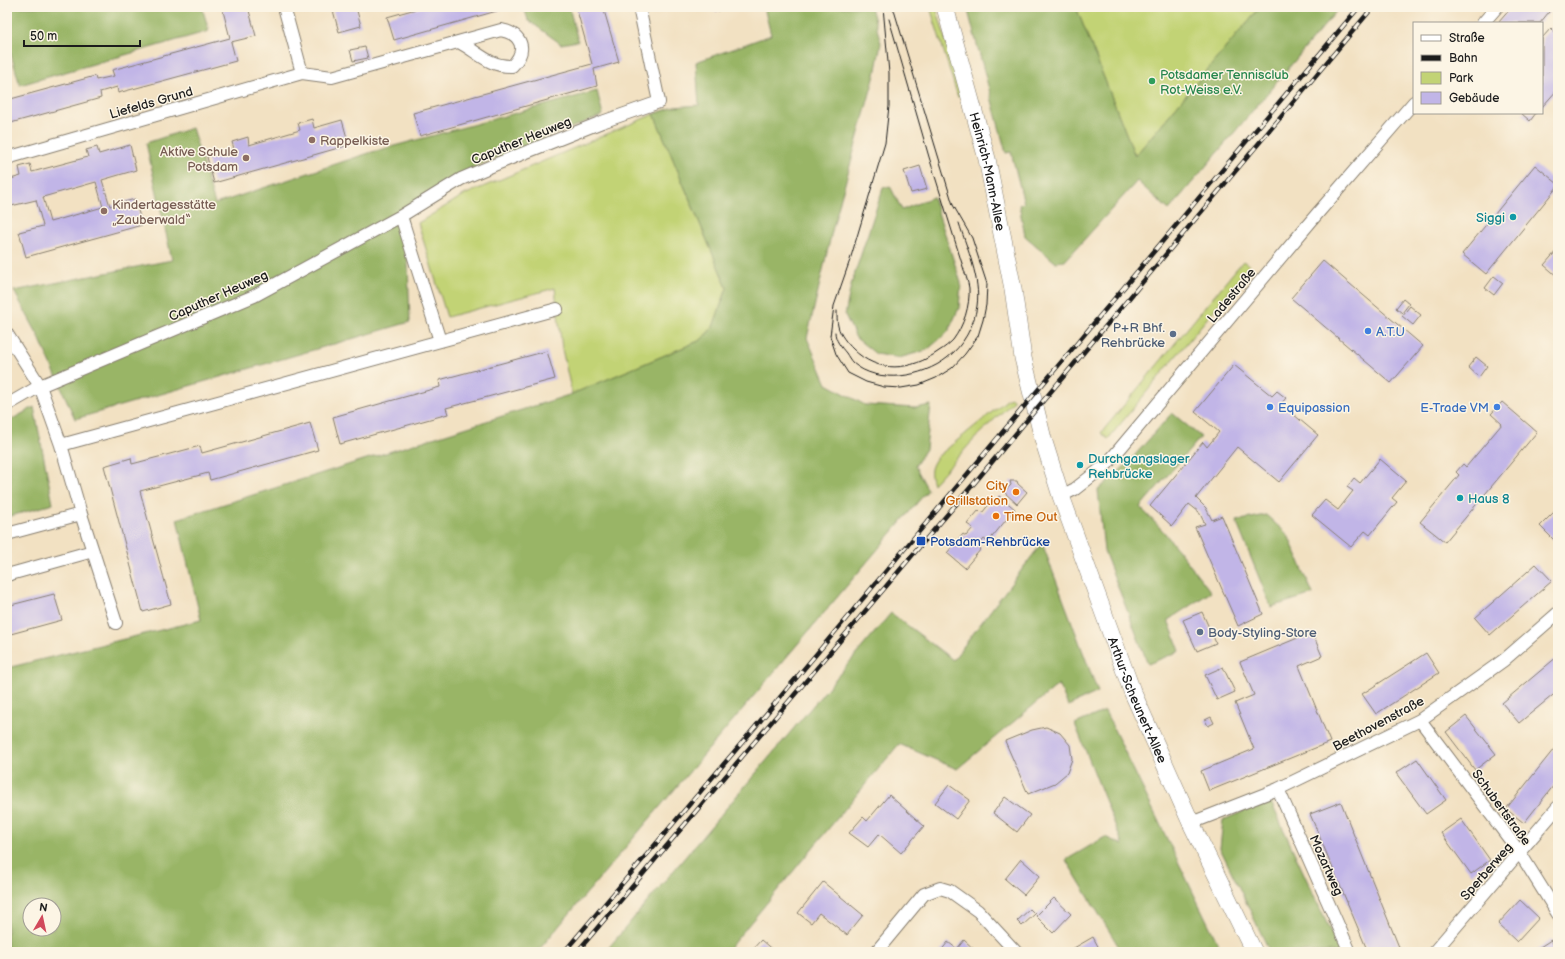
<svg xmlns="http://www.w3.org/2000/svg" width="1565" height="959" font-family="'Balsamiq Sans',sans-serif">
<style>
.green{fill:#c2d375;stroke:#6f7848}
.forest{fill:#99b566;stroke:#5a6841;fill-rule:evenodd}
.building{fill:#c1b5e7;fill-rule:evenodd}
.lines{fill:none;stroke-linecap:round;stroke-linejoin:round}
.minor-casing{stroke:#877e6f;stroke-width:14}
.secondary-casing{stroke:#877e6f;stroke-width:18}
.minor{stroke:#fff;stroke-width:12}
.secondary{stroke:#fff;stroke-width:17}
.tram{stroke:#1c1c1c;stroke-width:1}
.rail-casing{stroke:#1c1c1c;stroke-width:4.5}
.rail{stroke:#fcf5e5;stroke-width:3;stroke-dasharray:9;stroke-linecap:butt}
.leisure-dot{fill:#2e9e5b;stroke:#fcf5e5;stroke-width:1.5}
.education-dot{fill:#8d6e63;stroke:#fcf5e5;stroke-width:1.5}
.culture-dot{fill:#0f9aa8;stroke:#fcf5e5;stroke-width:1.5}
.shop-dot{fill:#3f7fe0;stroke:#fcf5e5;stroke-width:1.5}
.service-dot{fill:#5c6f8a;stroke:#fcf5e5;stroke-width:1.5}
.food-dot{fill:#e8710a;stroke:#fcf5e5;stroke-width:1.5}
.transit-dot{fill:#1a4fb4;stroke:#fcf5e5;stroke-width:1.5}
.labels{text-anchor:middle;stroke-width:3;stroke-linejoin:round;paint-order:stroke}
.leisure-label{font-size:13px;fill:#27864d;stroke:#fcf5e5;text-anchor:start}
.street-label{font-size:13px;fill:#1c1c1c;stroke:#fcf5e5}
.education-label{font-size:13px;fill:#785e54;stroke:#fcf5e5;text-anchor:start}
.culture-label{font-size:13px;fill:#0d838f;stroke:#fcf5e5;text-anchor:start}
.service-label{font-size:13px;fill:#4e5e75;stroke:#fcf5e5;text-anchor:end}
.shop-label{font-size:13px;fill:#366cbe;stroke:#fcf5e5;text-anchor:start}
.food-label{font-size:13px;fill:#c56008;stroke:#fcf5e5;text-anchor:end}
.transit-label{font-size:13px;fill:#164399;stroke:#fcf5e5;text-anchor:start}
</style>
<rect width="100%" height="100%" fill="#fcf5e5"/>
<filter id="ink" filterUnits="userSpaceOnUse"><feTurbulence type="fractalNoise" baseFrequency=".025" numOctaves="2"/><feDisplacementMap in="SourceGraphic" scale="8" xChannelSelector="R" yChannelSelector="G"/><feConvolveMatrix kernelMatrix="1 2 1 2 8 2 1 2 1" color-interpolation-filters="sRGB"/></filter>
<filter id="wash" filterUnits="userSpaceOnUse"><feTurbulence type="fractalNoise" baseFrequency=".012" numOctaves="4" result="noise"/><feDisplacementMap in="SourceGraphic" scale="16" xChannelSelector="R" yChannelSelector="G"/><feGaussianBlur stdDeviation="0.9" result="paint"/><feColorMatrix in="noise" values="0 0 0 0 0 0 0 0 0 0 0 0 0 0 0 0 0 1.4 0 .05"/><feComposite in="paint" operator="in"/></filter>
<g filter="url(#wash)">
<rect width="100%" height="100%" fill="#f2e1c2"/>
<path class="green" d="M930 7H936L962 95 958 97Z
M1076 7H1260L1135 156Z
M654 114 727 288 713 327 701 340 572 394 562 349 555 288 447 317 418 223 464 195Z
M1243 261 1250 266 1108 439 1101 433Z
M1012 398 1014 401 980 433 933 484C929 471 930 468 937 457L1008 399Z"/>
<path class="forest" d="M7 7H202L209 31 20 85 7 41Z
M524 7H569L578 41 561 44 528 20Z
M764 7H871L881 43 875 75 833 227 807 338 827 384 865 405 915 408 931 405 926 449 915 466 928 490 537 952H7V668L201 620 177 519 572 394 701 340 713 327 727 288 654 114 674 107 699 105 696 62 771 35ZM30 905H54V929H30Z
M967 7H1076L1135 156 1260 7H1340L1169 210 1137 181 1065 261 1055 262 1025 236 1019 205 1024 203 1011 152 1006 153Z
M597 91 603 115 481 164 406 206 410 322 75 419 38 335 14 291 172 260 146 143 192 128 215 204 372 152Z
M890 186 902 210 933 197 961 283 959 308 948 332 927 350 899 358 876 354 856 338 845 315 851 285 883 188Z
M34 407 53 504 7 517V422Z
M1172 413 1201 437 1140 507 1164 532 1211 592 1168 620 1180 651 1148 664 1104 551 1098 490 1128 463Z
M1266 515 1288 535 1313 594 1271 607 1236 521Z
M1042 543 1098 692 1068 706 1059 684 957 769 899 744 726 952H605L891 613 953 660Z
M1105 711 1222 952H1122L1066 860 1105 837 1123 845 1075 724Z
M1270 800 1340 952H1270L1220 848 1223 820Z"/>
<g id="blocks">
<path class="building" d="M222 7H248L256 36 231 42 236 61 118 93 117 87 100 92 101 98 7 124V100L95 76 96 80 114 76 112 70 230 38Z
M332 7H356L361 26 339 32Z
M423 7H511L394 40 387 17Z
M576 7H603L619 62 594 69 597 86 420 136 413 113 592 64Z
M713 7H730V8L714 12Z
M1512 7H1553L1540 23H1498Z
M1551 28 1558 35V89L1542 107V38Z
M365 47 368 58 353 61 350 50Z
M1521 113H1536L1530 121Z
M312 119 314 128 342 120 349 145 214 183 207 157 234 149 232 142 248 137 249 145 300 130 298 123Z
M130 145 136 170 102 180 110 206 135 199 142 225 26 257 19 232 43 226 36 200 7 207V180L21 176 19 167 30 164 32 172 88 157 86 150 97 147 99 154ZM96 182 103 207 50 222 43 197Z
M1535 165 1558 184V186L1486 274 1462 254Z
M920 166 927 189 911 193 904 171Z
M1558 249V277L1544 265Z
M1323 261 1423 346 1391 383 1291 298Z
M1494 276 1503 283 1494 295 1485 288Z
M1403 299 1409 304 1402 313 1396 308Z
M1410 306 1421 315 1413 325 1402 316Z
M547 351 555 379 446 408 448 414 340 444 333 417 440 387 439 380Z
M1476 357 1487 366 1479 377 1468 367Z
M1234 365 1272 396 1277 391 1286 398 1281 404 1318 435 1279 482 1237 447 1196 498 1206 508 1212 520 1222 516 1263 614 1238 626 1195 527 1205 524 1199 512 1189 504 1172 526 1150 506 1203 442 1207 447 1219 432 1195 412Z
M1502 402 1537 432 1445 542 1420 522 1459 475 1456 472 1463 464 1466 467 1502 424 1491 414Z
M310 423 318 450 210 480 208 473 140 491 171 604 143 612 104 466 131 458 132 464 200 446 202 453Z
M1380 459 1406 481 1392 498 1397 502 1370 535 1365 531 1351 547 1312 515 1325 500 1338 510 1353 491 1347 487 1354 478 1360 483Z
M1010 481H1017L1018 484 1027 492 1017 504 1004 492 1011 485Z
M999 496 1015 509 988 542 984 539 978 546 981 549 965 568 947 553 963 534 966 536 973 528 967 524 979 510 982 513 990 503 992 505Z
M1558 508V544L1540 526Z
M1536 564 1552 581 1490 635 1475 618Z
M54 594 62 620 7 635V606Z
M1202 612 1216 643 1197 651 1183 620Z
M1312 632 1322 656 1299 666 1330 742 1209 791 1201 771 1254 749 1235 703 1254 695 1240 662Z
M1426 653 1439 673 1376 714 1362 694Z
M1558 656V691L1519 723 1502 703Z
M1223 667 1235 692 1217 700 1205 675Z
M1466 716 1496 754 1475 770 1446 732Z
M1211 717 1214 723 1208 726 1205 720Z
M1046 727 1060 733 1070 745 1072 759 1067 773 1055 783 1028 794 1005 741 1032 730Z
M1554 749 1558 752V780L1524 823 1506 809Z
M1417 759 1446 800 1426 814 1396 773Z
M949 785 970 800 956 819 935 803Z
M889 795 924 826 901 853 879 834 868 847 849 833 863 817 867 821Z
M1005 797 1030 815 1017 832 993 813Z
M1341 802 1351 828 1401 952H1368L1310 814Z
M1461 819 1490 860 1471 874 1441 833Z
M1021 859 1040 876 1024 895 1005 879Z
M823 882 863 915 847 935 819 913 811 923 798 913Z
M1054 898 1071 914 1053 933 1036 916Z
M1520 900 1539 918 1517 942 1498 924Z
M1030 909 1035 914 1022 926 1017 921Z
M1093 937 1101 952H1067Z
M761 940 775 952H750Z
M964 940 975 950 973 952H940L948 942 957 949Z
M1551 940 1558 952H1532Z"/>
</g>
</g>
<g filter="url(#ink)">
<use href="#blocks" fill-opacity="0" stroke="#877e6f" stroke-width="1"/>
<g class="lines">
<g class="minor-casing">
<path id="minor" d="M1483 23 1497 7
M302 73 332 77 501 30C522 34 528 50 512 66 489 67 478 52 459 42
M7 158 302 73 284 7
M401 216 440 341
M7 334 40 386 61 445 81 514 116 623
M7 405 40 386 254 296 401 216 461 179 494 165 602 122 659 102 639 7
M61 445 557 309
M1061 496 1075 489 1107 464 1317 214 1414 102
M7 534 81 514
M7 575 93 551
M1420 720 1520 853 1558 914
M1278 789 1350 952
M1191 823 1278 789 1420 720 1504 660 1558 613
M876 952 924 894 940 888 950 891 978 911 1016 952
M1434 952 1558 807"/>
</g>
<g class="secondary-casing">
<g id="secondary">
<path id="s1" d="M945 7 987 159 1013 289 1023 358 1043 439 1061 496 1132 691 1191 823 1254 952"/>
</g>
</g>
<use href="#minor" class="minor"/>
<use href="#secondary" class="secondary"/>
<path class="tram" d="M883 7 889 73V106L885 143 850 260 834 306 830 336 836 354 848 373 866 382 884 387 901 388 919 385 936 378 952 368 965 354 978 336 983 320 986 305 987 284 972 238 953 205 893 7
M837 311C837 316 837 322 838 326 840 335 847 343 853 349 878 374 911 371 939 351 944 348 949 344 953 340 964 325 970 306 969 288 968 282 966 276 964 270L929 157 889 19
M835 332C835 340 841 347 846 353 848 356 850 360 853 363 878 385 923 377 947 358 963 346 974 326 977 306 981 279 967 249 959 223"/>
<g class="rail-casing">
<path id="rail" d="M564 952 751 732 1359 7
M577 952 921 545 976 481 1373 7"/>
</g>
<use href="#rail" class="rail"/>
</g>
</g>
<circle class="leisure-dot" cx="1152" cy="81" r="4"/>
<g class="education-dot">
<circle cx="312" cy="140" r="4"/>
<circle cx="246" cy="158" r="4"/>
<circle cx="104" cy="211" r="4"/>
</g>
<g class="culture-dot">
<circle cx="1513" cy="217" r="4"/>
<circle cx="1080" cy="465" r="4"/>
<circle cx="1460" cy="498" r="4"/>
</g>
<g class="shop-dot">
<circle cx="1368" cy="331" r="4"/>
<circle cx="1270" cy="407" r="4"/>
<circle cx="1497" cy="407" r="4"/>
</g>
<g class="service-dot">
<circle cx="1173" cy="334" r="4"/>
<circle cx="1200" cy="632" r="4"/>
</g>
<g class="food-dot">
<circle cx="1016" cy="492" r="4"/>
<circle cx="996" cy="516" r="4"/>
</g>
<rect class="transit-dot" x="916" y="536" width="10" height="10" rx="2"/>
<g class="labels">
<g class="leisure-label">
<text x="1160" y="79">Potsdamer Tennisclub<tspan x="1160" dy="15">Rot-Weiss e.V.</tspan></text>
</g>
<g class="street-label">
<text transform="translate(151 102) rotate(-16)" y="5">Liefelds Grund</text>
<text transform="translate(521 140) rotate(-22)" y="5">Caputher Heuweg</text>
<text dy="5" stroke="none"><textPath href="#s1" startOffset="170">Heinrich-Mann-Allee</textPath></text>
<text transform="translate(218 295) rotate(-24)" y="5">Caputher Heuweg</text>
<text transform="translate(1231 295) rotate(-50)" y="5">Ladestraße</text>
<text dy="5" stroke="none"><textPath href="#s1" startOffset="721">Arthur-Scheunert-Allee</textPath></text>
<text transform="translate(1378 723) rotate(-28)" y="5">Beethovenstraße</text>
<text transform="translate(1502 807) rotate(54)" y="5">Schubertstraße</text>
<text transform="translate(1327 865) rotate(66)" y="5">Mozartweg</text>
<text transform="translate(1486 871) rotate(-49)" y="5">Sperberweg</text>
</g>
<g class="education-label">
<text x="320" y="145">Rappelkiste</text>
<text x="238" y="156" text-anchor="end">Aktive Schule<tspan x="238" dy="15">Potsdam</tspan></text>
<text x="112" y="209">Kindertagesstätte<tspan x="112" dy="15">„Zauberwald“</tspan></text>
</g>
<g class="culture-label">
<text x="1505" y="222" text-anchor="end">Siggi</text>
<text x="1088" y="463">Durchgangslager<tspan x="1088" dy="15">Rehbrücke</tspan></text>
<text x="1468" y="503">Haus 8</text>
</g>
<g class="service-label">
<text x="1165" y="332">P+R Bhf.<tspan x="1165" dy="15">Rehbrücke</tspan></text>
<text x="1208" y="637" text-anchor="start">Body-Styling-Store</text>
</g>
<g class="shop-label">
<text x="1376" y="336">A.T.U</text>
<text x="1278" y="412">Equipassion</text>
<text x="1489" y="412" text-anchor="end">E-Trade VM</text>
</g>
<g class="food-label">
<text x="1008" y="490">City<tspan x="1008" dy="15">Grillstation</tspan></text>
<text x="1004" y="521" text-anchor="start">Time Out</text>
</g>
<g class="transit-label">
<text x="930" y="546">Potsdam-Rehbrücke</text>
</g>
</g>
<rect width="1565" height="959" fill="none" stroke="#fcf5e5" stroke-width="24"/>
<rect x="1413" y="22" width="130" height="92" fill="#fcf5e5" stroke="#a29e95"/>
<rect x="1421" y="35" width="20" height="6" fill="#ffffff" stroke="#a29e95"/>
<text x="1449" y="42" font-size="12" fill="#1c1c1c">Straße</text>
<rect x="1421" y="55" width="20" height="6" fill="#1c1c1c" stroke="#a29e95"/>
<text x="1449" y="62" font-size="12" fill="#1c1c1c">Bahn</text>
<rect x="1421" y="72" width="20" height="12" fill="#c2d375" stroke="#a29e95"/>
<text x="1449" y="82" font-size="12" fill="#1c1c1c">Park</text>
<rect x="1421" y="92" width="20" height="12" fill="#c1b5e7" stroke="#a29e95"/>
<text x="1449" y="102" font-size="12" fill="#1c1c1c">Gebäude</text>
<g transform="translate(42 917) rotate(9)"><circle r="19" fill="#fcf5e5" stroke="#a29e95"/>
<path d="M0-3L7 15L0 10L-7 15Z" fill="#d1495b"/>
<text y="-6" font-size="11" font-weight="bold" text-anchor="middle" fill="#1c1c1c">N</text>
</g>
<path d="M24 40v6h116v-6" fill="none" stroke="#1c1c1c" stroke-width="2"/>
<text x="30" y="40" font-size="12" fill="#1c1c1c" stroke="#fcf5e5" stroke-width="3" paint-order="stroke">50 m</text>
</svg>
